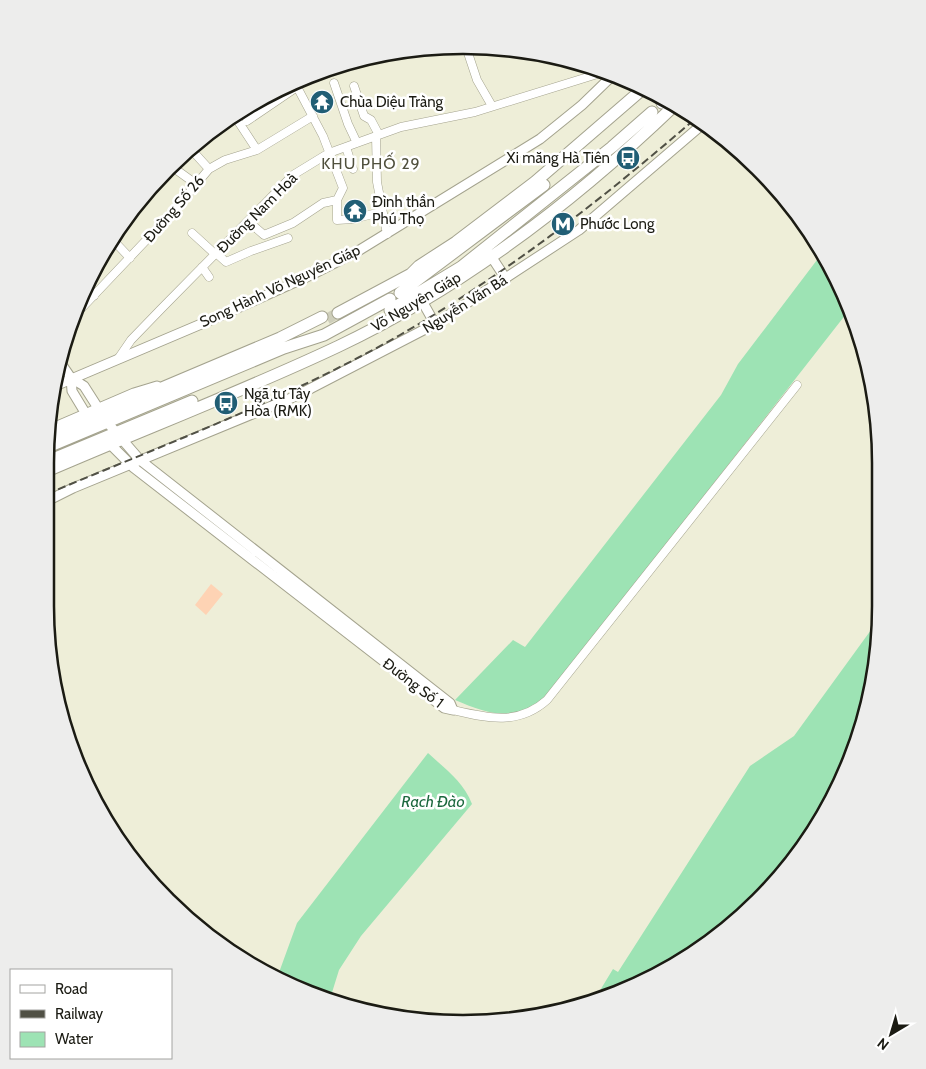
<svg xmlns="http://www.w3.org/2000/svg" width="926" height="1069" font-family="Cabin,sans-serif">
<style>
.green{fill:#fed3b4}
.water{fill:#9de3b4}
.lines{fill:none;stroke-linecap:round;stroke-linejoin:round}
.highway-tunnel{stroke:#ceceba;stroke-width:11;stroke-dasharray:11 5.5;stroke-linecap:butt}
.minor-casing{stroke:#a4a38e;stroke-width:9}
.major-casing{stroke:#a4a38e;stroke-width:11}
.highway-casing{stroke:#a4a38e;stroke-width:13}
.minor{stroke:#fff;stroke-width:8}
.major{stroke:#fff;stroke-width:9}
.highway{stroke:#fff;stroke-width:11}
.rail{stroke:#505045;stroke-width:2;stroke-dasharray:8 4;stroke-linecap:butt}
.labels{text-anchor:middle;stroke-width:5;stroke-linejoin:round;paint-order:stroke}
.poi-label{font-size:15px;fill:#1b1b13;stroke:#fff;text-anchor:start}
.street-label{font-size:15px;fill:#1b1b13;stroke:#fff}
.neighbourhood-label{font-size:16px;letter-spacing:1px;fill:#50503d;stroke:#fff}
.water-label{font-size:16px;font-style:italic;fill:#1c683e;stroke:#fff}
.rim{fill:none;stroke:#1b1b13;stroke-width:2.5}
</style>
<rect width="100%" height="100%" fill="#eeeed8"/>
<path class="green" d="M211 584 223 594 206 615 195 605Z"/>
<path class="water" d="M823 252 850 309 545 699C514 723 488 714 455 700L513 640 525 647 721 395 738 364Z
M871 630 878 635 873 687 849 766 810 838 758 902 672 968 601 1000 596 997 613 969 618 972 750 766 794 736Z
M428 753C445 769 463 781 472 804L361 936 339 970 330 999 303 992 277 978 297 923Z"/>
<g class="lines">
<path class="highway-tunnel" d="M327 319 338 313"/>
<g class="minor-casing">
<path id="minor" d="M466 47 477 80 492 106
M295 83 323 136 343 188 337 200V220L353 219 381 212
M334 83 348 124 357 143
M354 86 364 116 371 120 379 135
M690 114 701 126
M234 115 257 150
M247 121 297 87
M376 136 377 182 387 234
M189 147 209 169
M346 147 353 169
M171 166 196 184
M249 222 264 235 293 223 323 203 337 200
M192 233 215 254
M112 239 130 258
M216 253 226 262 251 251 288 238
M202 267 209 277
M86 286 94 296
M78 312 172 213 209 169 225 160 257 150 313 116
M118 359 131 340 161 309 293 175 329 153 401 127 475 112 604 72
M453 710C487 718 518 726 547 700L797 385"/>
</g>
<g class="major-casing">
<path id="major" d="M489 253 506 279
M422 301 435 324
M62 365 71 378 72 391 92 424
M71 378 84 386 107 422 140 460 450 703 453 710
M55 386 220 316 311 275 358 251 540 139 582 105 613 75
M48 430 134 393 157 386
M107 441 134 468 444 708 453 710
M47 501 73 488 296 396 435 324 579 230 704 123"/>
</g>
<g class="highway-casing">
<path id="highway" d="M662 103 665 99
M400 293 544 185
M390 310 461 267 612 147 652 112
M338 313 411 274 419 266 456 242 535 182 645 87
M48 436 280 338 322 317
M48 447 284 348 324 335 390 299
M48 461 192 401
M47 471C144 429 244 391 339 346 463 287 576 200 675 105"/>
</g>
<use href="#minor" class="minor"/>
<use href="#major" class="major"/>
<use href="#highway" class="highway"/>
<path class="rail" d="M47 494C166 444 287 399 400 335 506 274 604 198 696 118"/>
</g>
<defs>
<g id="temple-disc" transform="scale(1.25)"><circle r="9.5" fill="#215e75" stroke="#fff"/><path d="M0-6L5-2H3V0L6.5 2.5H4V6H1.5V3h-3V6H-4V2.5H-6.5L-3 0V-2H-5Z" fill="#fff"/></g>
<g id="bus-disc" transform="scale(1.25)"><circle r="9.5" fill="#215e75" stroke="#fff"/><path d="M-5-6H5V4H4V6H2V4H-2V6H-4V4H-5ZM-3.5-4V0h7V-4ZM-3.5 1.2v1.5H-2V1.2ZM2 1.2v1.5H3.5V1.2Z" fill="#fff"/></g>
<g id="metro-disc" transform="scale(1.25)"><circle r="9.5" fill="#215e75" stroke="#fff"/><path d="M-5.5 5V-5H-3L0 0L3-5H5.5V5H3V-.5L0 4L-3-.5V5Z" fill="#fff"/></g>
</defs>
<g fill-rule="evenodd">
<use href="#temple-disc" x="322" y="102"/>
<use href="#bus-disc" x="628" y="158"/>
<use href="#temple-disc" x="355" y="211"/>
<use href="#metro-disc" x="563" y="224"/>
<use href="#bus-disc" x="226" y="403"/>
</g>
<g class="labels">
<g class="poi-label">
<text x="340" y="107">Chùa Diệu Tràng</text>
<text x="610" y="163" text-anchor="end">Xi măng Hà Tiên</text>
<text x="372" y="207">Đình thần<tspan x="372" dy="17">Phú Thọ</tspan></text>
<text x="580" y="229">Phước Long</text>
<text x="244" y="399">Ngã tư Tây<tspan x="244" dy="17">Hòa (RMK)</tspan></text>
</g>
<g class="street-label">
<text transform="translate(174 209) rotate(-49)" y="5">Đường Số 26</text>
<text transform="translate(257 213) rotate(-45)" y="5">Đường Nam Hoà</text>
<text transform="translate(280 286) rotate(-25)" y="5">Song Hành Võ Nguyên Giáp</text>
<text transform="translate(416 302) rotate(-31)" y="5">Võ Nguyên Giáp</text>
<text transform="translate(465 304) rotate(-32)" y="5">Nguyễn Văn Bá</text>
<text transform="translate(413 683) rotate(37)" y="5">Đường Số 1</text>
</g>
<g class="neighbourhood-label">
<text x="371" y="169">KHU PHỐ 29</text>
</g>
<g class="water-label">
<text x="433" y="807">Rạch Đào</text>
</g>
</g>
<path d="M0 0H926V1069H0ZM463 54H463A409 409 0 0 1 872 463V606A409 409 0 0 1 463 1015H463A409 409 0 0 1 54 606V463A409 409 0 0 1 463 54Z" fill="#ededec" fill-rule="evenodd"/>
<path class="rim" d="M463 54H463A409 409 0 0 1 872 463V606A409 409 0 0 1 463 1015H463A409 409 0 0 1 54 606V463A409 409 0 0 1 463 54Z"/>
<rect x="10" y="969" width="162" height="90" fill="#ffffff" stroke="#a4a4a1"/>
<rect x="20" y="985" width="25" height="8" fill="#ffffff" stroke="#a4a4a1"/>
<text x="55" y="994" font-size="15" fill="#1b1b13">Road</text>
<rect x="20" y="1010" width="25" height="8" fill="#505045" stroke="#a4a4a1"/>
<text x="55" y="1019" font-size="15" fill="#1b1b13">Railway</text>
<rect x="20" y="1032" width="25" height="15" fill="#9de3b4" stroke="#a4a4a1"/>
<text x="55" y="1044" font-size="15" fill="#1b1b13">Water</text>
<g transform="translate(891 1034) rotate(218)" stroke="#ffffff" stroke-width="4" paint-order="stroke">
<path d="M0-4L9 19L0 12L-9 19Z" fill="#1b1b13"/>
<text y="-8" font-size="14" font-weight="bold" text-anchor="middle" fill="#1b1b13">N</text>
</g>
</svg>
